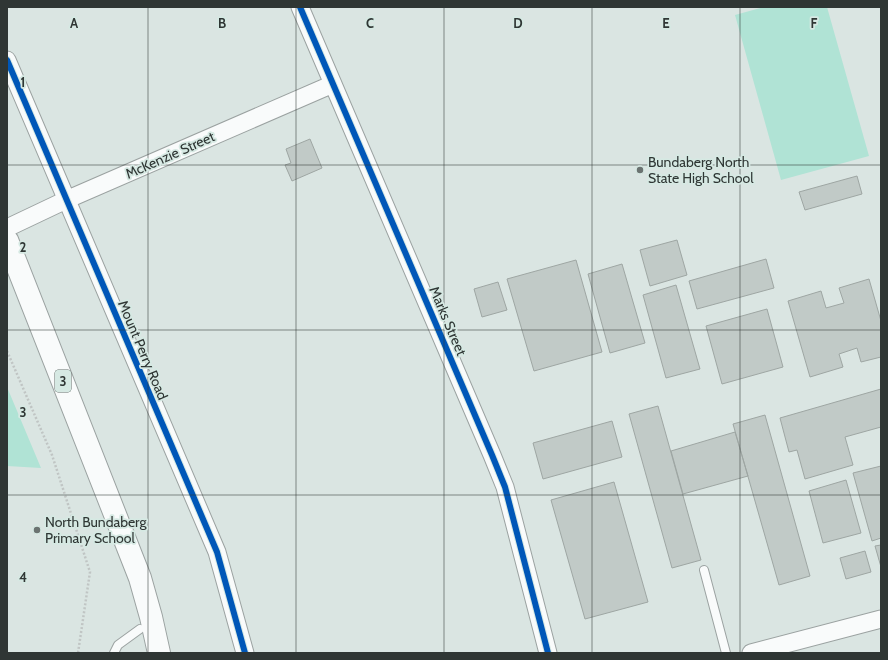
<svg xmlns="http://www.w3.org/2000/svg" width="888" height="660" font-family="Cabin,sans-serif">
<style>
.green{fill:#b0e3d5}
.building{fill:#c1cac7;stroke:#9ea6a3}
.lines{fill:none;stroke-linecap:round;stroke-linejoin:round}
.service-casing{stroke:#9ba2a1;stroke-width:10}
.minor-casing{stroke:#9ba2a1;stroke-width:19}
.primary-casing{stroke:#9ba2a1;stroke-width:24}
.path{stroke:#c0c5c4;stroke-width:2.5;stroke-dasharray:2 2;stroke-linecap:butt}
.service{stroke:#f9fbfb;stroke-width:8}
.minor{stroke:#f9fbfb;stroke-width:17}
.primary{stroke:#f9fbfb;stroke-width:22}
.cycleway-casing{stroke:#d6e9e3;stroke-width:8}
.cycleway{stroke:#0057b8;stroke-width:6}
.grid{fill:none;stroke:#2f3634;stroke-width:1;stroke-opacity:0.55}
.poi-dot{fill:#6b7371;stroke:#d6e9e3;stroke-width:1.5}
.labels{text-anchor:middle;stroke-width:3.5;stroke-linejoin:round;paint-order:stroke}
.shield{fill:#d6e9e3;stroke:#616c68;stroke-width:1}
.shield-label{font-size:13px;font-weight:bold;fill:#2f3634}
.street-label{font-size:14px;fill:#2f3634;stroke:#d6e9e3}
.poi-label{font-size:14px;fill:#2f3634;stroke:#d6e9e3;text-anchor:start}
.grid-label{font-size:13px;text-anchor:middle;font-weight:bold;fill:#2f3634;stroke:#d6e9e3;stroke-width:3.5;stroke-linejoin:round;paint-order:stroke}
</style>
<rect width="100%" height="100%" fill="#dae5e2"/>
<path class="green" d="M764 7H827L869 156 781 180 735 15Z
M7 387 41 468 7 466Z"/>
<path class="building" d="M310 139 322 168 292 181 285 165 291 163 286 149Z
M857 176 862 194 805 210 799 192Z
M677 240 687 275 650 286 640 250Z
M766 259 774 288 697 309 689 281Z
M576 260 602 352 534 371 507 279Z
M622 264 645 343 610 353 588 274Z
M869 279 881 321V357L861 362 857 348 839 354 843 367 810 377 788 301 821 291 826 308 844 303 839 288Z
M498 282 507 310 482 317 474 289Z
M676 285 700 369 666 378 643 295Z
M767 309 783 367 722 384 706 326Z
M881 389V427L845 437 853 465 805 479 797 450 789 452 780 418Z
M658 406 701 560 672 568 629 414Z
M765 415 810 576 779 585 733 424Z
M612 421 622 457 543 479 533 443Z
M735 432 748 476 683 494 671 451Z
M881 466V538L872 541 853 473Z
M846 480 861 533 823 543 809 491Z
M614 482 648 602 585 619 551 500Z
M881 545V567L875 546Z
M865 551 871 572 846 579 840 558Z"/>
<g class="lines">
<g class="service-casing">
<path id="service" d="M704 570 726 653
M114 653 118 645 140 629"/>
</g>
<g class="minor-casing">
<path id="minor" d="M300 7 492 455 505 487 548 653
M7 60 217 552 245 653
M7 228 66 200 333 84
M751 653 881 619"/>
</g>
<g class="primary-casing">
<path id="primary" d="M7 240 140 578 151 617 159 653"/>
</g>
<path class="path" d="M7 351 52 455 90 572 78 653"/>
<use href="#service" class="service"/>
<use href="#minor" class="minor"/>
<use href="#primary" class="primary"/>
<g class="cycleway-casing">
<path id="cycleway" d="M300 7 492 455 505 487 548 653
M7 60 217 552 245 653"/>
</g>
<use href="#cycleway" class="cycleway"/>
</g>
<path class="grid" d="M148 7V653M296 7V653M444 7V653M592 7V653M740 7V653M7 165H881M7 330H881M7 495H881"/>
<g class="poi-dot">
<circle cx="640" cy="170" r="4"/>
<circle cx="37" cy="530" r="4"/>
</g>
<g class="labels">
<rect class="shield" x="55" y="370" width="16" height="22" rx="3"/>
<g class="shield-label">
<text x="63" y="386">3</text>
</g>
<g class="street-label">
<text transform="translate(170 155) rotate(-24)" y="5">McKenzie Street</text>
<text transform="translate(448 321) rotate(67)" y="5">Marks Street</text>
<text transform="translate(143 350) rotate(67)" y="5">Mount Perry Road</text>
</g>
<g class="poi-label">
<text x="648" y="167">Bundaberg North<tspan x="648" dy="16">State High School</tspan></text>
<text x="45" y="527">North Bundaberg<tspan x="45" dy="16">Primary School</tspan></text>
</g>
</g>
<g class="grid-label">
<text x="74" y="28">A</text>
<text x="222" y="28">B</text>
<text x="370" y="28">C</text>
<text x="518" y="28">D</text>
<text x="666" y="28">E</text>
<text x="814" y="28">F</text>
<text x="23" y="87">1</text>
<text x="23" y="252">2</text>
<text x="23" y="417">3</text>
<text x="23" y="582">4</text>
</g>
<rect width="888" height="660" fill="none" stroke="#2f3634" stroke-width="16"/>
</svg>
